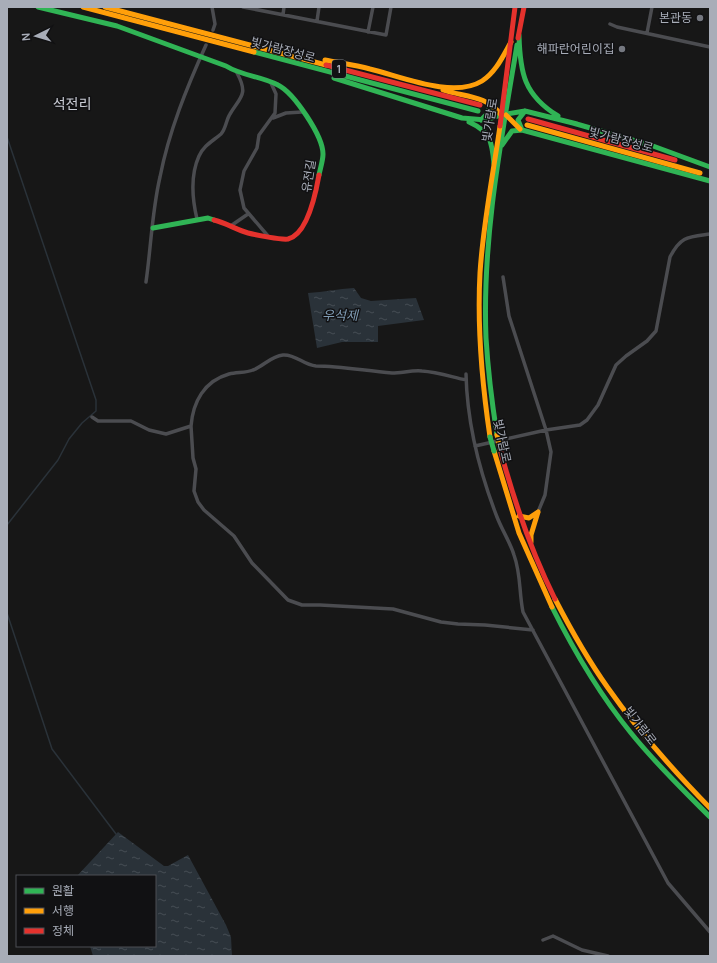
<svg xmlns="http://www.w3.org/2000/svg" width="717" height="963" font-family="Manrope,'Noto Sans KR',sans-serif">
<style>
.water{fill:url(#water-ripples)}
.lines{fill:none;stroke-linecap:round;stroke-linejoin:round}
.stream{stroke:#2a3239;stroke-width:1.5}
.street{stroke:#4b4c50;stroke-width:3.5}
.fast{stroke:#30b455;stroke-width:5}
.slow{stroke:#ff9f0a;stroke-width:5}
.jam{stroke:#e5322d;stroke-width:5}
.fast-bridge{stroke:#30b455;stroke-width:5}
.slow-bridge{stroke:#ff9f0a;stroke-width:5}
.poi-dot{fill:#757880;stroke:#111113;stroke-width:1.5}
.labels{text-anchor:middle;stroke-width:3;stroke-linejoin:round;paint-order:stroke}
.shield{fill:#111113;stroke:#7b7e86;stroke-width:1}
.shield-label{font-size:11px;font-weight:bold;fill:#a8adb8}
.poi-label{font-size:12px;fill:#a8adb8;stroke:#111113;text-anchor:end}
.street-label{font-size:12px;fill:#a8adb8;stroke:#111113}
.water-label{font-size:13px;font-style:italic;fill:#7f9bb3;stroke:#111113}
.quarter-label{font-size:14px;fill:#c9ccd4;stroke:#111113}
</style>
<defs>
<pattern id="water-ripples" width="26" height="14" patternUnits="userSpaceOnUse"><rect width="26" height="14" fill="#2a3239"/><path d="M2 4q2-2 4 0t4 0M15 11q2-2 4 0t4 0" fill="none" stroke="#464d54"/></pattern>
</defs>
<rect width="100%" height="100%" fill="#171717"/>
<path class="water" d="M354 288 361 298 371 301 416 298 424 320 378 326V342H342L317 348 308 293C324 292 338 289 354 288Z
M118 832 164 866H168L188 855 226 925 231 937 232 956H93L90 946H155V876H77Z"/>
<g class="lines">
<path class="stream" d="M7 137 96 400V411L82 423 69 439 58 460 7 525
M7 613 52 749 116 834"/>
<path class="street" d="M212 7 215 24 213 30
M243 7 386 35 391 7
M283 15 284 7
M317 21 319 7
M610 24 617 27 710 47
M368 32 373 7
M647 33 652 7
M273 118 286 113 302 112
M197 219C192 198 190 176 199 156 204 145 213 141 221 134 226 129 226 120 230 114 240 97 249 95 237 73
M232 225 248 214
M268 236 244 208 240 190 244 171 257 148 259 135 275 113 276 94 271 83
M503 277 509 316 546 430 551 452 545 495 538 512
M146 282C151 247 152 211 160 177 169 131 187 87 206 45
M466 374C467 421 480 473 497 517 502 530 510 542 514 555 521 574 519 593 523 612L668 883 710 932
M92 417 98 421H131L149 430 166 434 191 426C193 402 204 381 229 374 237 372 246 373 253 370 264 366 271 356 283 355 296 354 303 365 316 366 341 366 366 371 392 373 402 373 412 370 422 371 437 372 452 377 466 380
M191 426 193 458 196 469 194 491 198 502 204 510 234 536 252 563 288 600 302 605H320L393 609 441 622 458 624 485 625 533 630
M475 446 546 430 580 425 587 420 598 405 616 365 626 356 647 341 656 331 670 257C681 236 688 237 710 234
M543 940 553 936 582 950 608 956"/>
<path class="fast" d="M38 7 117 26 226 66C242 76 261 76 278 85 294 93 323 136 323 154 323 161 320 169 319 175
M519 35C520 73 524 95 558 116
M254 52 478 111
M334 78 462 118 486 120 501 115 525 111 577 124
M481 120 489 112V103
M469 122C491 132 492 142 494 164
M573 123 653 146 710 167
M522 130 518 120 525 111
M502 145 512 131 522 130 710 181
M153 228 208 218 214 220
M497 435C492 403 488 371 486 338 482 240 501 141 517 45
M552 607C574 651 600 695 631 733 655 763 683 790 710 817"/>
<path class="slow" d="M83 7 254 52
M105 7 326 65
M325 60C340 63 355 65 370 69 400 76 453 99 482 81 496 72 503 56 511 42
M443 90C464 97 487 95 501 115
M506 115 520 129
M527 125 700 173
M490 437C482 383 477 328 480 273 483 224 493 175 500 126
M494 451 519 533 552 607
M519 516 529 518 538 512
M531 542V535L538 512
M555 599C571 630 588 660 608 688 638 731 673 770 710 808"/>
<path class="jam" d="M518 38 524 7
M326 65 480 105
M528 119 675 160
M500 126 515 7
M214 220C226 223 237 230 248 233 256 235 281 240 288 239 308 234 316 192 319 175
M500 449C514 501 531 551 555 599"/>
<path class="fast-bridge" d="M490 437 494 451"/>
<path class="slow-bridge" d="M497 435 500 449"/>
</g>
<g class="poi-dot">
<circle cx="700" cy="18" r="4"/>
<circle cx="622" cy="49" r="4"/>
</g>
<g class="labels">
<rect class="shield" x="332" y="60" width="14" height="18" rx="3"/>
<g class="shield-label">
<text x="339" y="73">1</text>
</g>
<g class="poi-label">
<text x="692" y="22">본관동</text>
<text x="614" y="53">해파란어린이집</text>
</g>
<g class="street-label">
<text transform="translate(283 50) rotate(15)" y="4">빛가람장성로</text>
<text transform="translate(490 120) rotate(-81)" y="4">빛가람로</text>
<text transform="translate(621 140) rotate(15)" y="4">빛가람장성로</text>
<text transform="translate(309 176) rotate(-81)" y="4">유전길</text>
<text transform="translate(502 441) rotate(78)" y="4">빛가람로</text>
<text transform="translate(640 726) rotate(52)" y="4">빛가람로</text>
</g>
<g class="water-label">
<text x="340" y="320">우석제</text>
</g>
<g class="quarter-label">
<text x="72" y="109">석전리</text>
</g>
</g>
<rect width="717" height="963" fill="none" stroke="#a8adb8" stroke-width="16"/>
<rect x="16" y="875" width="140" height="72" fill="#111113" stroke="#4d4f55"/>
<rect x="24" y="888" width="20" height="6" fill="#30b455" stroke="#4d4f55"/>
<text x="52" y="895" font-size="12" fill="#a8adb8">원활</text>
<rect x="24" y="908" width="20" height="6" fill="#ff9f0a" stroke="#4d4f55"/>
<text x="52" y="915" font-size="12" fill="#a8adb8">서행</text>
<rect x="24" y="928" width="20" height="6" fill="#e5322d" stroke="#4d4f55"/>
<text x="52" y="935" font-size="12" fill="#a8adb8">정체</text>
<g transform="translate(36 36) rotate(265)" stroke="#111113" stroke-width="3" paint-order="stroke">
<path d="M0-3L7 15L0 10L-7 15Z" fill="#a8adb8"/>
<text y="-6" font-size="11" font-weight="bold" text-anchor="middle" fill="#a8adb8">N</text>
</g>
</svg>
